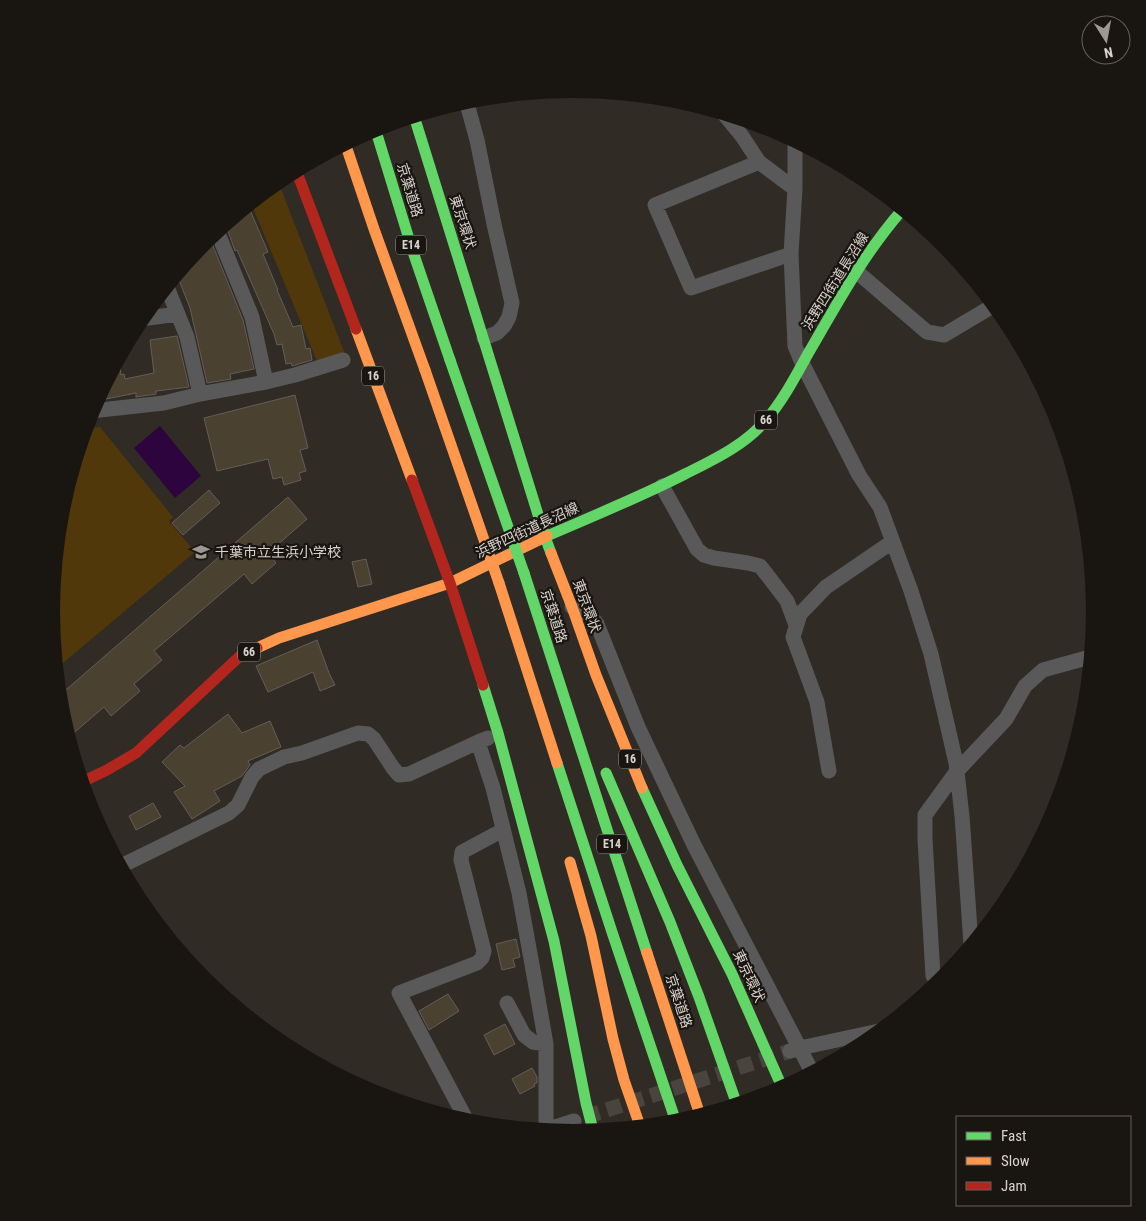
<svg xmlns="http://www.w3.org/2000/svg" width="1146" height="1221" font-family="'Roboto Condensed','Noto Sans JP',sans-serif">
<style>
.green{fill:#51380b}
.water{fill:#2d043d}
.building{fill:#4a4130;stroke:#625e58}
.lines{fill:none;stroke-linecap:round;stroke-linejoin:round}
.street-tunnel{stroke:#49443e;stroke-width:15;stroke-dasharray:15 8;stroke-linecap:butt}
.street{stroke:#5a595a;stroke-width:15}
.fast{stroke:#63d668;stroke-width:11}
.slow{stroke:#ff974d;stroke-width:11}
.jam{stroke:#b3261e;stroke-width:11}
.fast-bridge{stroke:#63d668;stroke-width:11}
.slow-bridge{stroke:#ff974d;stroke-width:11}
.labels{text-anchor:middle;stroke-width:4.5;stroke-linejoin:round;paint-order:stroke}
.shield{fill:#191510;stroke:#9f9a94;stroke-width:1}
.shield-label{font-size:12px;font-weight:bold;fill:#d9d3cc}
.street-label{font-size:14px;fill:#d9d3cc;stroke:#191510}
.poi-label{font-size:14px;fill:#d9d3cc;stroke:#191510;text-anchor:start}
</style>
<rect width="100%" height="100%" fill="#302b25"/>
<path class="green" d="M278 181 345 354 317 361 251 203Z
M100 427 173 517 169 521 195 552 57 668 51 610 61 508 85 429Z"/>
<path class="water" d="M160 426 201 476 175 498 134 448Z"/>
<path class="building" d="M250 210 268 252 263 254 278 290H277L293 327 301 325 306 349 310 348 312 360 292 366 291 363 286 364 282 344 277 345 274 334 237 250 235 251 227 228 232 226 230 220 233 218Z
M211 241 243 320 254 369 230 374 231 379 207 383 190 308 177 275 202 244Z
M177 336 189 387 156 391V394L136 397V393L96 401 119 359 121 375 124 374 125 379 154 373 150 340Z
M295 395 308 448 300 450 306 471 299 473 301 480 284 485 282 477 273 479 268 459 217 471 204 418Z
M209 490 220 503 183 535 172 523Z
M288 497 307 519 268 553 276 563 252 584 244 574 154 651 162 660 134 684 140 691 111 716 104 707 69 737 61 712 60 695Z
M366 559 372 584 358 587 352 562Z
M317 640 329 673 335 685 320 691 313 672 268 692 256 666Z
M228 714 242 733 270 721 281 747 248 761 250 765 242 776 214 791 220 801 192 819 174 792 185 786 162 762 180 745 184 748Z
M153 803 161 817 136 830 129 816Z
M516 939 520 957 513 959 515 967 502 970 496 944Z
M448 994 459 1011 429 1030 419 1011Z
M505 1024 515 1044 494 1055 484 1035Z
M532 1068 537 1077V1083L534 1084 535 1086 520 1094 512 1079Z"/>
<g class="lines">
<path class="street-tunnel" d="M585 1117 790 1051"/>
<path class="street" d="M466 100 477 140 494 224 512 303 509 317 504 326 497 333 484 338
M724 114 742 136 759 162
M795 141V189L791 254 795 346 802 363 859 475 880 507 911 591 931 654 956 763 962 816 971 944
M217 231 252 317 266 382
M791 254 691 288 655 205 759 162 795 189
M856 271 927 332 944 335 991 307 992 303
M167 287 187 337 200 394
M141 319 178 314
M91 411 164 403 200 394 266 382 295 375 343 360
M662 486 697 549 704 555 714 558 748 563 760 566 768 576 787 601 796 625
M572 607 591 616 597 624 638 727 694 845 812 1072
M488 738 478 742 493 788 519 893 533 970 546 1044V1130
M829 771 817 702 793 637 800 614 826 587 892 542
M121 866 229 813 238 805 252 777 259 769 284 757 302 753 358 733 368 734 374 739 393 768 399 775 409 774 478 742
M933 976 925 839V815L957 771 1006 719 1025 686 1043 670 1090 657
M507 1003 524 1035 533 1042 546 1044
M790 1051 800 1048 879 1031
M467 1121 399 993 477 963 482 958 484 951 461 860 462 852 503 830
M546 1130 574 1121"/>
<path class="fast" d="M414 116 545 537 551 553
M375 128 413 252 450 360
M547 536C593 516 640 497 685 474 715 459 745 445 767 419 784 399 796 375 809 352 838 302 865 252 903 209
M524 573 647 953
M483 685 498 733 554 941 586 1103 593 1130
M557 763 612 932 676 1122
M606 773 670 922 699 997 736 1102
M642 788 677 865 732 974 782 1087"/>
<path class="slow" d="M345 143 374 229 425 370
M356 329 412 480
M551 553 572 607 596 675 642 788
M499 583 557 763
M257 648 279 638 450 583 547 536
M570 862 591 936 613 1039 624 1080 640 1126
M647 953 700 1115"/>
<path class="jam" d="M296 170 356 329
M412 480 450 583 483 685
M82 782 107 770 136 753 240 656 257 648"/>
<path class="fast-bridge" d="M450 360 524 573"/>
<path class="slow-bridge" d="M425 370 499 583"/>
</g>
<defs>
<g id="school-bare" transform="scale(1.35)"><path d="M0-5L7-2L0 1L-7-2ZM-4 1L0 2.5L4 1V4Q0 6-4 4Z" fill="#9e9892" stroke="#191510" stroke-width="2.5" paint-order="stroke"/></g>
</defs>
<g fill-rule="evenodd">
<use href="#school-bare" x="201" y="552"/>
</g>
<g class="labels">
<g class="shield">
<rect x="396" y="235.5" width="30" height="19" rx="4"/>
<rect x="362" y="366.5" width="22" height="19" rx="4"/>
<rect x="755" y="410.5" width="22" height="19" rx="4"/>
<rect x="238" y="642.5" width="22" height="19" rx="4"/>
<rect x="619" y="749.5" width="22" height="19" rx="4"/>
<rect x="597" y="834.5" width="30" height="19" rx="4"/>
</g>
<g class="shield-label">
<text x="411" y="249">E14</text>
<text x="373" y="380">16</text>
<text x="766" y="424">66</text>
<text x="249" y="656">66</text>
<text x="630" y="763">16</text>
<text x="612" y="848">E14</text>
</g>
<g class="street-label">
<text transform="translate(410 190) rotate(73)" y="5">京葉道路</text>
<text transform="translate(463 222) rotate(72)" y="5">東京環状</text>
<text transform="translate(835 281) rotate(-58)" y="5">浜野四街道長沼線</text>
<text transform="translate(527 530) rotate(-25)" y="5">浜野四街道長沼線</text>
<text transform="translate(587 606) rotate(70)" y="5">東京環状</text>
<text transform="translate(554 616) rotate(72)" y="5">京葉道路</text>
<text transform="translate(749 976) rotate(65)" y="5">東京環状</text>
<text transform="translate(679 1001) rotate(72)" y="5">京葉道路</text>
</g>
<g class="poi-label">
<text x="215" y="557">千葉市立生浜小学校</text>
</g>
</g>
<path d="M0 0H1146V1221H0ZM60 611a513 513 0 1 1 1026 0a513 513 0 1 1-1026 0Z" fill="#191510" fill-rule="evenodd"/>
<rect x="956" y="1116" width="175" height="90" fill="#191510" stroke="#66615b"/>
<rect x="966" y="1132" width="25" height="8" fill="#63d668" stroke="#66615b"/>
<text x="1001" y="1141" font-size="15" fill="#d9d3cc">Fast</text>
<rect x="966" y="1157" width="25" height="8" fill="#ff974d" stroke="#66615b"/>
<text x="1001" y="1166" font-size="15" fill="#d9d3cc">Slow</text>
<rect x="966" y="1182" width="25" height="8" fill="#b3261e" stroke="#66615b"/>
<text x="1001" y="1191" font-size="15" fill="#d9d3cc">Jam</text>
<g transform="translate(1106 40) rotate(169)"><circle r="24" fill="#191510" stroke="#66615b"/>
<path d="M0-4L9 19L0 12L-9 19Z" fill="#9e9892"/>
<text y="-8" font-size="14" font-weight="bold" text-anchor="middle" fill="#d9d3cc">N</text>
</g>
</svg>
